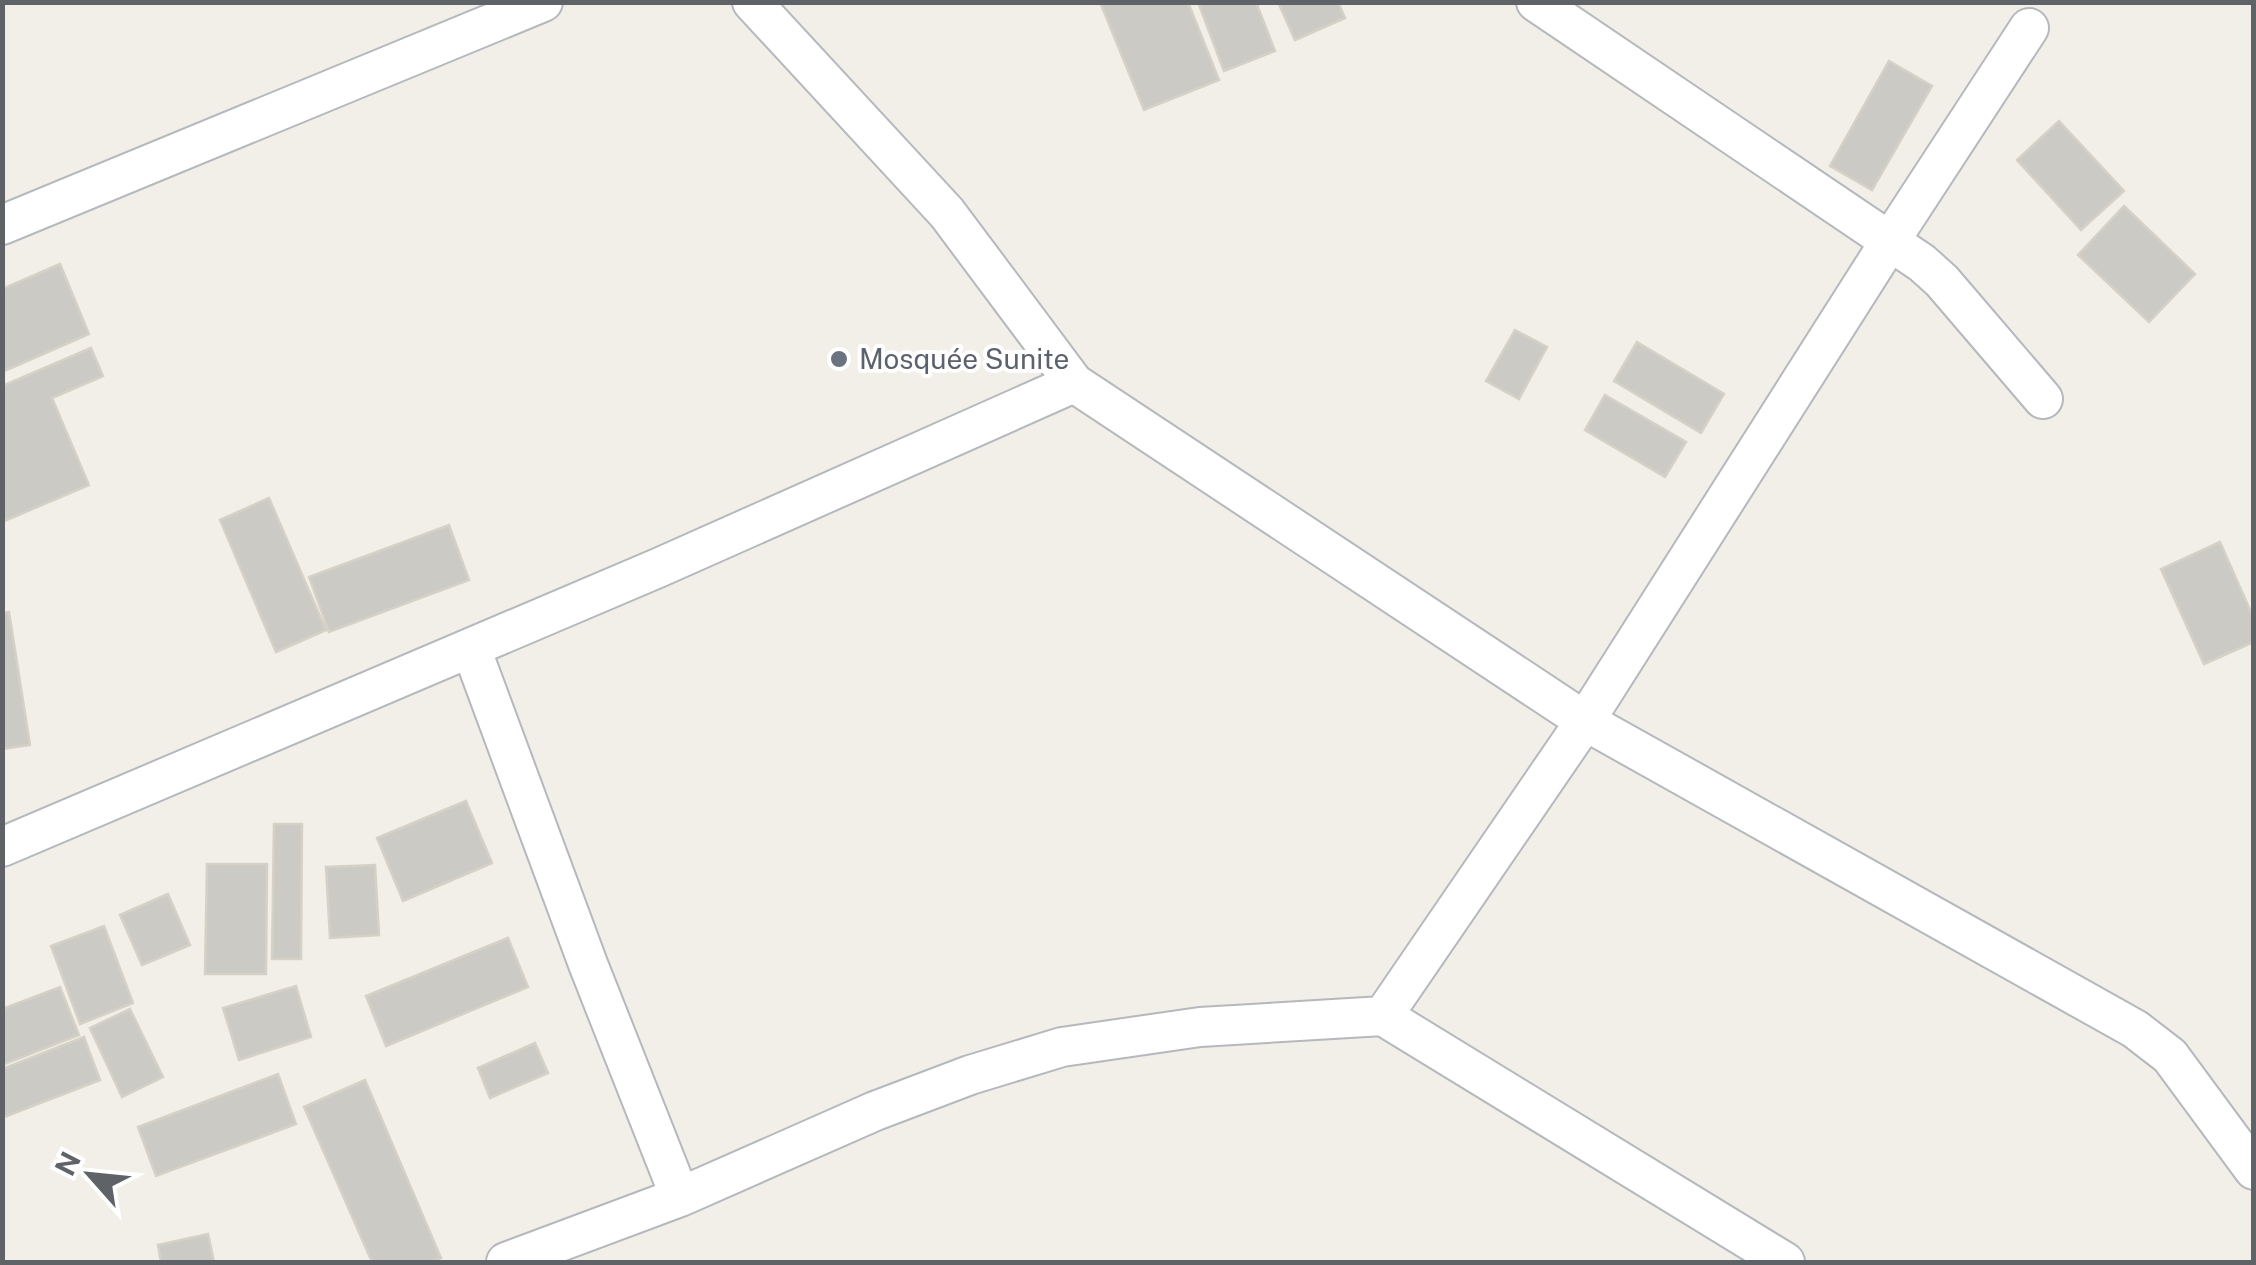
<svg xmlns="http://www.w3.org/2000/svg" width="2256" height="1265" font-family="'Public Sans',sans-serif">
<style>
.building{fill:#cccac5;stroke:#d6d1c6;stroke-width:2.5}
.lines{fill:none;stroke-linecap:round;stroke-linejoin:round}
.minor-casing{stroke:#b5b8bc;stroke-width:42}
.minor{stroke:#fff;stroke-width:38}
.worship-dot{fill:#6b7280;stroke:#fff;stroke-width:4}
.labels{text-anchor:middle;stroke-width:8;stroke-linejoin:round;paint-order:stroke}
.worship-label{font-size:28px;fill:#5b616d;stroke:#fff;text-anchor:start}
</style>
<rect width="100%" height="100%" fill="#f1efe8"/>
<path class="building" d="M1100 2H1188L1219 80 1144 110Z
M1198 2H1256L1275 51 1224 71Z
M1278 2H1338L1345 18 1295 40Z
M1889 61 1932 86 1872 190 1830 166Z
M2059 121 2124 191 2081 230 2017 160Z
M2124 206 2195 274 2149 322 2078 255Z
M60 264 89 334 2 372V289Z
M1515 330 1547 347 1519 399 1486 381Z
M1637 342 1724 394 1701 433 1614 381Z
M91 348 103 376 52 398 89 485 2 522V386Z
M1605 395 1686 442 1665 477 1585 430Z
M269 498 326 630 276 652 220 520Z
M449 525 469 580 329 632 309 577Z
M2220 542 2254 619V642L2204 664 2161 569Z
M9 612 30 745 2 749V613Z
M466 801 492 863 403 901 377 838Z
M274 824H302L301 959H272Z
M207 864H267L266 974H205Z
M375 865 379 935 330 938 326 867Z
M168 894 190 945 142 965 120 915Z
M104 926 133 1003 80 1024 51 946Z
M508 938 528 987 386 1046 366 996Z
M296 986 311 1037 239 1060 223 1008Z
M60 987 79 1035 2 1065V1009Z
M130 1009 163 1077 122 1097 90 1028Z
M84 1037 100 1080 2 1118V1069Z
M535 1043 548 1073 490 1098 478 1068Z
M278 1074 296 1124 156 1176 138 1127Z
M365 1080 441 1258 431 1262H372L304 1107Z
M208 1234 214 1262H161L158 1245Z"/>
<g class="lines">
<g class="minor-casing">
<path id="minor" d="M752 2 947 213 1074 383 1585 721 2135 1029 2170 1056 2254 1170
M1536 2 1922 263 1942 281 2043 399
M2 225 543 2
M471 648 588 964 680 1197
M2 847 658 568 1074 383
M1383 1016 1585 721 1890 241 2029 28
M506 1262 680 1197 875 1111 970 1075 1062 1047 1200 1027 1383 1016 1785 1262"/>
</g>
<use href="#minor" class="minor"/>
</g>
<circle class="worship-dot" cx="839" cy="359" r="10"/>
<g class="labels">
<g class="worship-label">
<text x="859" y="369">Mosquée Sunite</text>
</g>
</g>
<rect width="2256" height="1265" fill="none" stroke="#5f6368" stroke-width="10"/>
<g transform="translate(90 1175) rotate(297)" stroke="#ffffff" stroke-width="8" paint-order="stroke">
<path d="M0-8L18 38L0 25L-18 38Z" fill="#5f6368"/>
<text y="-15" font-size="28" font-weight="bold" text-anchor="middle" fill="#5f6368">N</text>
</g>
</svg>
